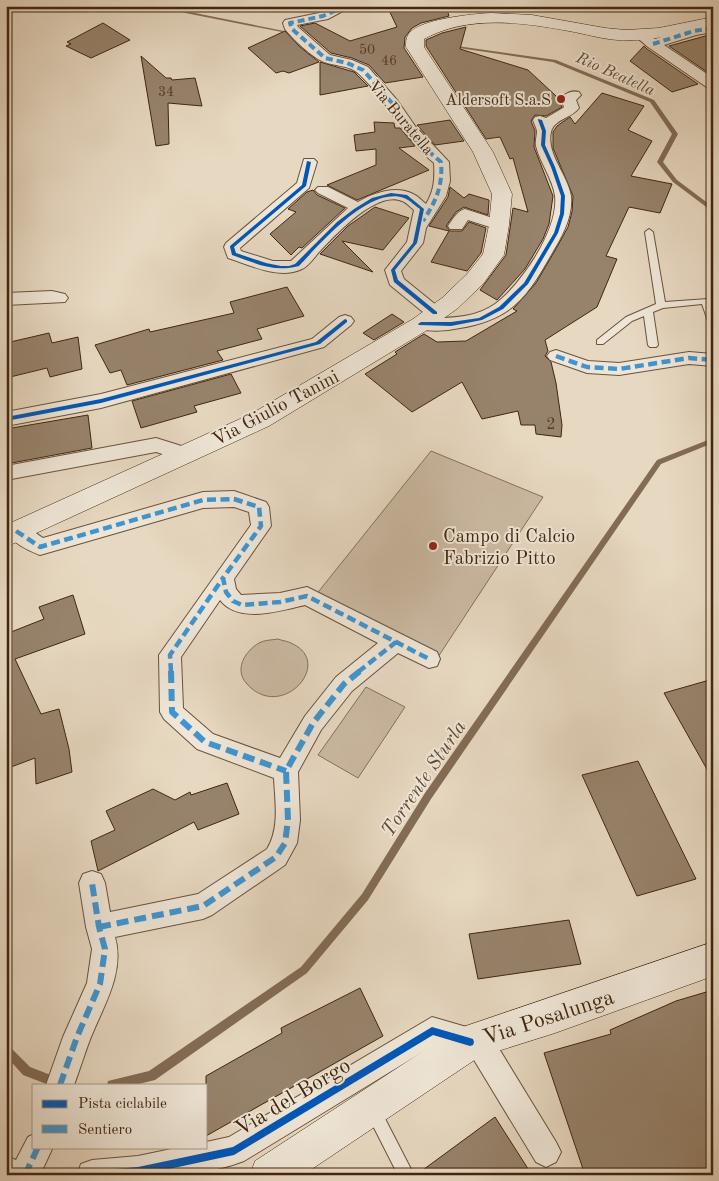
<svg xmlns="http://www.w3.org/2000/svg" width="719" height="1181" font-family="'Old Standard TT',serif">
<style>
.green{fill:#cbbaa3;stroke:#867059}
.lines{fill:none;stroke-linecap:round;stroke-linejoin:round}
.stream{fill:#836c55;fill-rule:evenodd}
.building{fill:#97836c;stroke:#41260f}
.lane-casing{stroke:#6a523c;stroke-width:2}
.street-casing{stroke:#6a523c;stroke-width:2}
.secondary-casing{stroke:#41260f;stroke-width:1}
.lane{fill:#efe6d7;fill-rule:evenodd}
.street{fill:#efe6d7;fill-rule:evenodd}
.secondary{fill:#efe6d7;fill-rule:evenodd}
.quiet-far2{stroke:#3f95d2;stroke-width:4;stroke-dasharray:7 4;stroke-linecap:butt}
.quiet-far1{stroke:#3f95d2;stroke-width:4.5;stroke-dasharray:9 4.5;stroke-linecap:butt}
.quiet{stroke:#3f95d2;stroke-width:6;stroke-dasharray:12 6;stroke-linecap:butt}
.cycleway-casing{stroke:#efe6d7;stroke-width:3}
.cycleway{fill:#0057b8;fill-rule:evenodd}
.poi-dot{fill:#8f2418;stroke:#efe6d7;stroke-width:2}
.labels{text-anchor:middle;stroke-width:4;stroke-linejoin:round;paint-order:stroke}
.far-number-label{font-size:14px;fill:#563d26}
.far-water-label{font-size:16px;font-style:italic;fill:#624932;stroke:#efe6d7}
.far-poi-label{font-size:16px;fill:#41260f;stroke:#efe6d7;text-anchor:end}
.far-street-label{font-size:16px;fill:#41260f;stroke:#efe6d7}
.number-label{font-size:16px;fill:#563d26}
.street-label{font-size:19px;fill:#41260f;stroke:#efe6d7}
.poi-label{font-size:19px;fill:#41260f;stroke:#efe6d7;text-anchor:start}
.water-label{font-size:20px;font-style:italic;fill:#624932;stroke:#efe6d7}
.near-street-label{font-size:22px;fill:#41260f;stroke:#efe6d7}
</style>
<rect width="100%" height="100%" fill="#e7d8c1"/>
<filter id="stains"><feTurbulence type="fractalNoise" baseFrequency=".004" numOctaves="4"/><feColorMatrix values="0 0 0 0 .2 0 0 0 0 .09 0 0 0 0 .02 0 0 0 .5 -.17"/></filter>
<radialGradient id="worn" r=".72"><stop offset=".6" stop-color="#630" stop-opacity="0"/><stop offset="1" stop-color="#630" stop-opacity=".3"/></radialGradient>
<path class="green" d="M431 451 543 497 438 657 315 596Z
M278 639C283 641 288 641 293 644 334 664 281 722 247 684 234 670 244 652 259 643 264 640 272 640 278 639Z
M366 687 405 707 358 778 318 755Z"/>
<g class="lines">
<path class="stream" d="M150 6H160L284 31 282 32Z
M450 45 556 60 654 100 678 134 663 162 677 180 713 207V212L673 182 657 162 672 134 650 102 553 62 452 47 450 46Z
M713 438V443L661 464 431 799 368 900 307 973 155 1080 135 1085H107L108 1081 112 1080 149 1071 301 967 362 894 425 793 657 460Z
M6 1044 9 1046 30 1067 61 1079 62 1083 61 1085H49L23 1075 6 1056Z"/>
</g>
<path class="building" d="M387 6H446L449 16 421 23 412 28 405 37 404 48 423 77 385 83 369 65 352 58 331 53 300 26 315 23 350 41 397 27Z
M103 23 130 40 91 58 66 46 71 44 67 42Z
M466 27 460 49 528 70 556 96 562 107 546 116 535 115 531 121 535 131 534 147 553 196 549 224 543 239 525 269 497 300 480 290 506 255 513 208 528 212 513 158 510 159 500 137 486 139 426 46V40L442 33Z
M285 31 300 47 319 62 289 73 283 71 276 73 248 48Z
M713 34V76L669 46 709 35Z
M644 46 647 49 698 84 672 92 630 61Z
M141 56 166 78H171L172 80 195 78 202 106 168 103 169 144 156 146Z
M320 62 354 72 368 86 320 95Z
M602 93 644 106 628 130 652 141 631 176 672 184 660 213 629 207 606 256 617 259 597 307 545 340 548 351 545 356 551 362 556 383 562 425 561 437 536 434 535 425H521L518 411 482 419 462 382 412 412 365 374 397 354 395 352 424 334 437 342 466 341 517 311 513 309 536 283 557 247 568 227 572 212 573 196 553 148V132L557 126 570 117 575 124Z
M450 120 464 141 435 145 417 125Z
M374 122 394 123 395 128H400L415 146 399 148 429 170 357 200 327 185 376 165V149L356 151 354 135 375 132Z
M450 187 464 198 469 194 489 200 488 215 464 207 456 212 446 226 450 231H462L469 222 486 228 481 253 467 271 431 262 449 231 429 226 448 197Z
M313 190 317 195 345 208 302 248 299 247 291 255 270 234 296 212 288 209 307 192Z
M375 207 409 218 383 250 342 241 373 272 320 254 348 226Z
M287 287 304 316 257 329 262 339 217 351 223 360 127 385 121 370 110 373 95 345 149 329 150 332 234 313 230 302Z
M392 314 404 322 374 340 363 333Z
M49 333 52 343 78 337 82 369 50 377 47 368 6 378V343Z
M231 374 241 393 194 406 197 412 141 428 132 401Z
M88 415 92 448 6 464V429Z
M73 595 85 634 15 659 41 714 59 709 69 749 72 772 36 784 35 758 11 767 6 743V634L44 619 39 607Z
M713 679V780L664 693Z
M638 761 696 879 637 896 582 775Z
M227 783 239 814 198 830 194 822 98 871 91 841 115 830 106 811 153 789 175 800 190 792 191 795Z
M569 920 581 964 478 979 469 934Z
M360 988 383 1036 206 1136V1076L282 1033 281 1028Z
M713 990V1175H585L544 1053 611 1034 610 1030 676 1001Z
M495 1117 532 1175H416Z"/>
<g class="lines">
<g class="lane-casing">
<path id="lane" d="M649 229 653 232 665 302 708 299 713 309V324L708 321 702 304 663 308 653 312 658 345 656 347H650L648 345 644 316 632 321 603 344H597V340L626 317 656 304 645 232Z
M373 1102 378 1105 414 1175H398L365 1110 368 1105Z"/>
</g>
<g class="street-casing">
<path id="street" d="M335 6H352L328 19 297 25 298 27 330 55 352 60 368 67 397 100 415 126 449 162 450 181 446 196 426 228 423 243 401 271 404 279 441 309 444 313 441 317 437 318C457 318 478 316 495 304 521 285 559 229 555 196 553 179 540 163 536 146 535 141 537 136 537 131 536 127 534 123 533 120L535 117 540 116 546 118 563 108 564 107 561 99C565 93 572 90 579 92L581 95 576 100 579 108C572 118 554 119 551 132 546 154 568 175 571 196 573 217 562 236 552 253 527 297 513 319 460 328 446 331 429 332 415 328L412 324 415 320 433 318 429 317 390 285 385 270 407 242 414 210C410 207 406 202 402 201 377 190 336 234 321 250 315 256 309 266 302 269 279 280 250 265 228 258L224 247 226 243 297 183 304 159H314L317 162 309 188 240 248 241 251 273 261H291L348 208 318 193 315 190 318 187H328L358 202C373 193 396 185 413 194 418 196 422 201 426 204 434 191 435 179 434 163 404 138 388 101 359 74 349 64 332 67 320 60 310 55 292 38 285 29L283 23 285 20 319 13Z
M713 24V32L696 35 664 45 713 78V89L708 88 648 47 634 35 641 31 655 39 689 28Z
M465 209 505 222 507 225 505 228 499 230 468 220 462 229H450L448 226C453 219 457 211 465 209Z
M52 291 65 294 68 298 65 302 6 305V293Z
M345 315 351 317 354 321 351 325 324 347 101 408 6 426V412L101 394 312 339 339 317Z
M556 350 588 361 619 363 689 352 713 354V366L689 364 619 375 587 373 550 360 547 356 550 352Z
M156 438 191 449 194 454 191 459 184 461 156 452 6 480V466Z
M234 491 266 502 269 507 271 526 234 579 236 589 241 595 280 593 307 587 437 652 440 659 437 666 429 668 398 653 352 691 321 730 298 772 300 820 297 843 285 865 212 915 203 919 115 937C125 972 104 1005 91 1037 85 1052 80 1069 74 1085H46L63 1037 87 983 92 949 86 927 79 883 83 874 92 871 101 874 105 883 110 912 198 894 267 849C280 828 275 801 274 778L197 749 164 719 160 712 159 655 251 525 249 512 234 507 203 508 40 555C29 551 10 542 6 530L9 525C22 521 32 531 43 538L203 492ZM220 600C238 624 280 611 305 605L378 643 336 677 305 716 280 758 213 734 183 708 181 657Z
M432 1017 470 1028 477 1025 487 1029 556 1142 561 1152 556 1162 546 1167 536 1162 471 1055 434 1045 244 1161C193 1181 132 1175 77 1175L81 1164 92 1160 138 1156 181 1147H206V1142L229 1137Z
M34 1134V1147H53L40 1175H6V1156L16 1160 28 1137Z"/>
</g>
<g class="secondary-casing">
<path id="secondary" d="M491 13 532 15 605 28 626 30 659 28 713 17V27C682 33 650 42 618 40 602 39 586 34 569 31 521 22 468 15 424 39V47L493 152 512 194 509 225 504 255 483 284 458 308 429 329 269 426 6 547V525L251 414 413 319 442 298 467 274 483 254 489 225 492 194 473 152 406 47C406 43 406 38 408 35 417 19 473 14 491 13Z
M713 942V976L555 1033 479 1057 303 1175H250L255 1161 457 1029Z"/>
</g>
<use href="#lane" class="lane"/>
<use href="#street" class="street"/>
<use href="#secondary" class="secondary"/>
<path class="quiet-far2" d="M346 6 323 16 290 23 292 29 325 58 347 63 363 70 392 103 409 129 427 150 441 162C443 186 436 201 423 221
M653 44 694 31 713 28"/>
<path class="quiet-far1" d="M556 356 587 367 619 369 689 358 713 360
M16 531 40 547 203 500 234 499 259 507 261 526 223 578 226 592 233 601 242 605 280 602 307 596 429 659
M171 672 170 655 223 578
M358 672 396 642"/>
<path class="quiet" d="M171 671 172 712 205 742 286 771
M99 927 203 906 276 857 285 843 288 820 286 771 313 723 344 684 360 671
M60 1085 77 1037 100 984 105 949 99 927 92 883
M25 1175 38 1147"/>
<g class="cycleway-casing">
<path id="cycleway" d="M538 119 542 120 546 131 545 145 555 167 565 196 564 214 558 233 528 284 503 309 482 320 451 326 419 325 418 324 421 322H451L479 318 499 307 524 283 554 233 560 214 561 196 551 167 541 145 542 131 538 120Z
M307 161 311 162 306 186 234 247 236 253 266 263 281 266H289L295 264 337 222 354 209 372 198 391 193 407 195 424 209 417 243 395 270 398 280 437 312V314H433L394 282 391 270 413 243 420 209C415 206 410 200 404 198 369 186 321 243 299 266 274 273 255 263 232 255L230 247V246L302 185Z
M345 319 347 320V322L320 344 101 403 6 421V417L101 399 316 342Z
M432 1027 470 1038 473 1039 474 1042 473 1045 470 1046 433 1035 234 1155 141 1175H88L89 1172 92 1171 138 1167 233 1147Z"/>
</g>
<use href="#cycleway" class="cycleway"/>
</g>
<g class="poi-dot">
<circle cx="561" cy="99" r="5"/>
<circle cx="433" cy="546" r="5"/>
</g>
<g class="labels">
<g class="far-number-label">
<text x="367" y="54">50</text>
<text x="389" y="65">46</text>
<text x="166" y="96">34</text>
</g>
<g class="far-water-label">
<text transform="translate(616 73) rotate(24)" y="6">Rio Beatella</text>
</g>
<g class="far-poi-label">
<text x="551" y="105">Aldersoft S.a.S</text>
</g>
<g class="far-street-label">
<text transform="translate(402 117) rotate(50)" y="6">Via Buratella</text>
</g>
<g class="number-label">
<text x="551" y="429">2</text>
</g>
<g class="street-label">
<text transform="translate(275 407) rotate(-28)" y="7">Via Giulio Tanini</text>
</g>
<g class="poi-label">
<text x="443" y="542">Campo di Calcio<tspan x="443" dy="22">Fabrizio Pitto</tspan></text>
</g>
<g class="water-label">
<text transform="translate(423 778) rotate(-56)" y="7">Torrente Sturla</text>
</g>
<g class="near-street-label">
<text transform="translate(548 1016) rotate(-18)" y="8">Via Posalunga</text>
<text transform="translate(292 1096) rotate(-31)" y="8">Via del Borgo</text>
</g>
</g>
<rect width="719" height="1181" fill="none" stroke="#e7d8c1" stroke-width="25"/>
<rect x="8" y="8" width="704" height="1166" fill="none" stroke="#41260f" stroke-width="2.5"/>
<rect x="12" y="12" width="694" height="1156" fill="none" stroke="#41260f"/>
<rect x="32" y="1084" width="175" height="65" fill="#efe6d7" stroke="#a99987"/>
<rect x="42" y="1100" width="25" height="8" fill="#0057b8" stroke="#a99987"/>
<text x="78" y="1108" font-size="15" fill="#41260f">Pista ciclabile</text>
<rect x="42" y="1125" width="25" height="8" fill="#3f95d2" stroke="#a99987"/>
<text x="78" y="1134" font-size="15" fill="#41260f">Sentiero</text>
<rect width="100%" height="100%" filter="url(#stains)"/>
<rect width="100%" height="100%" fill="url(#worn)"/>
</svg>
